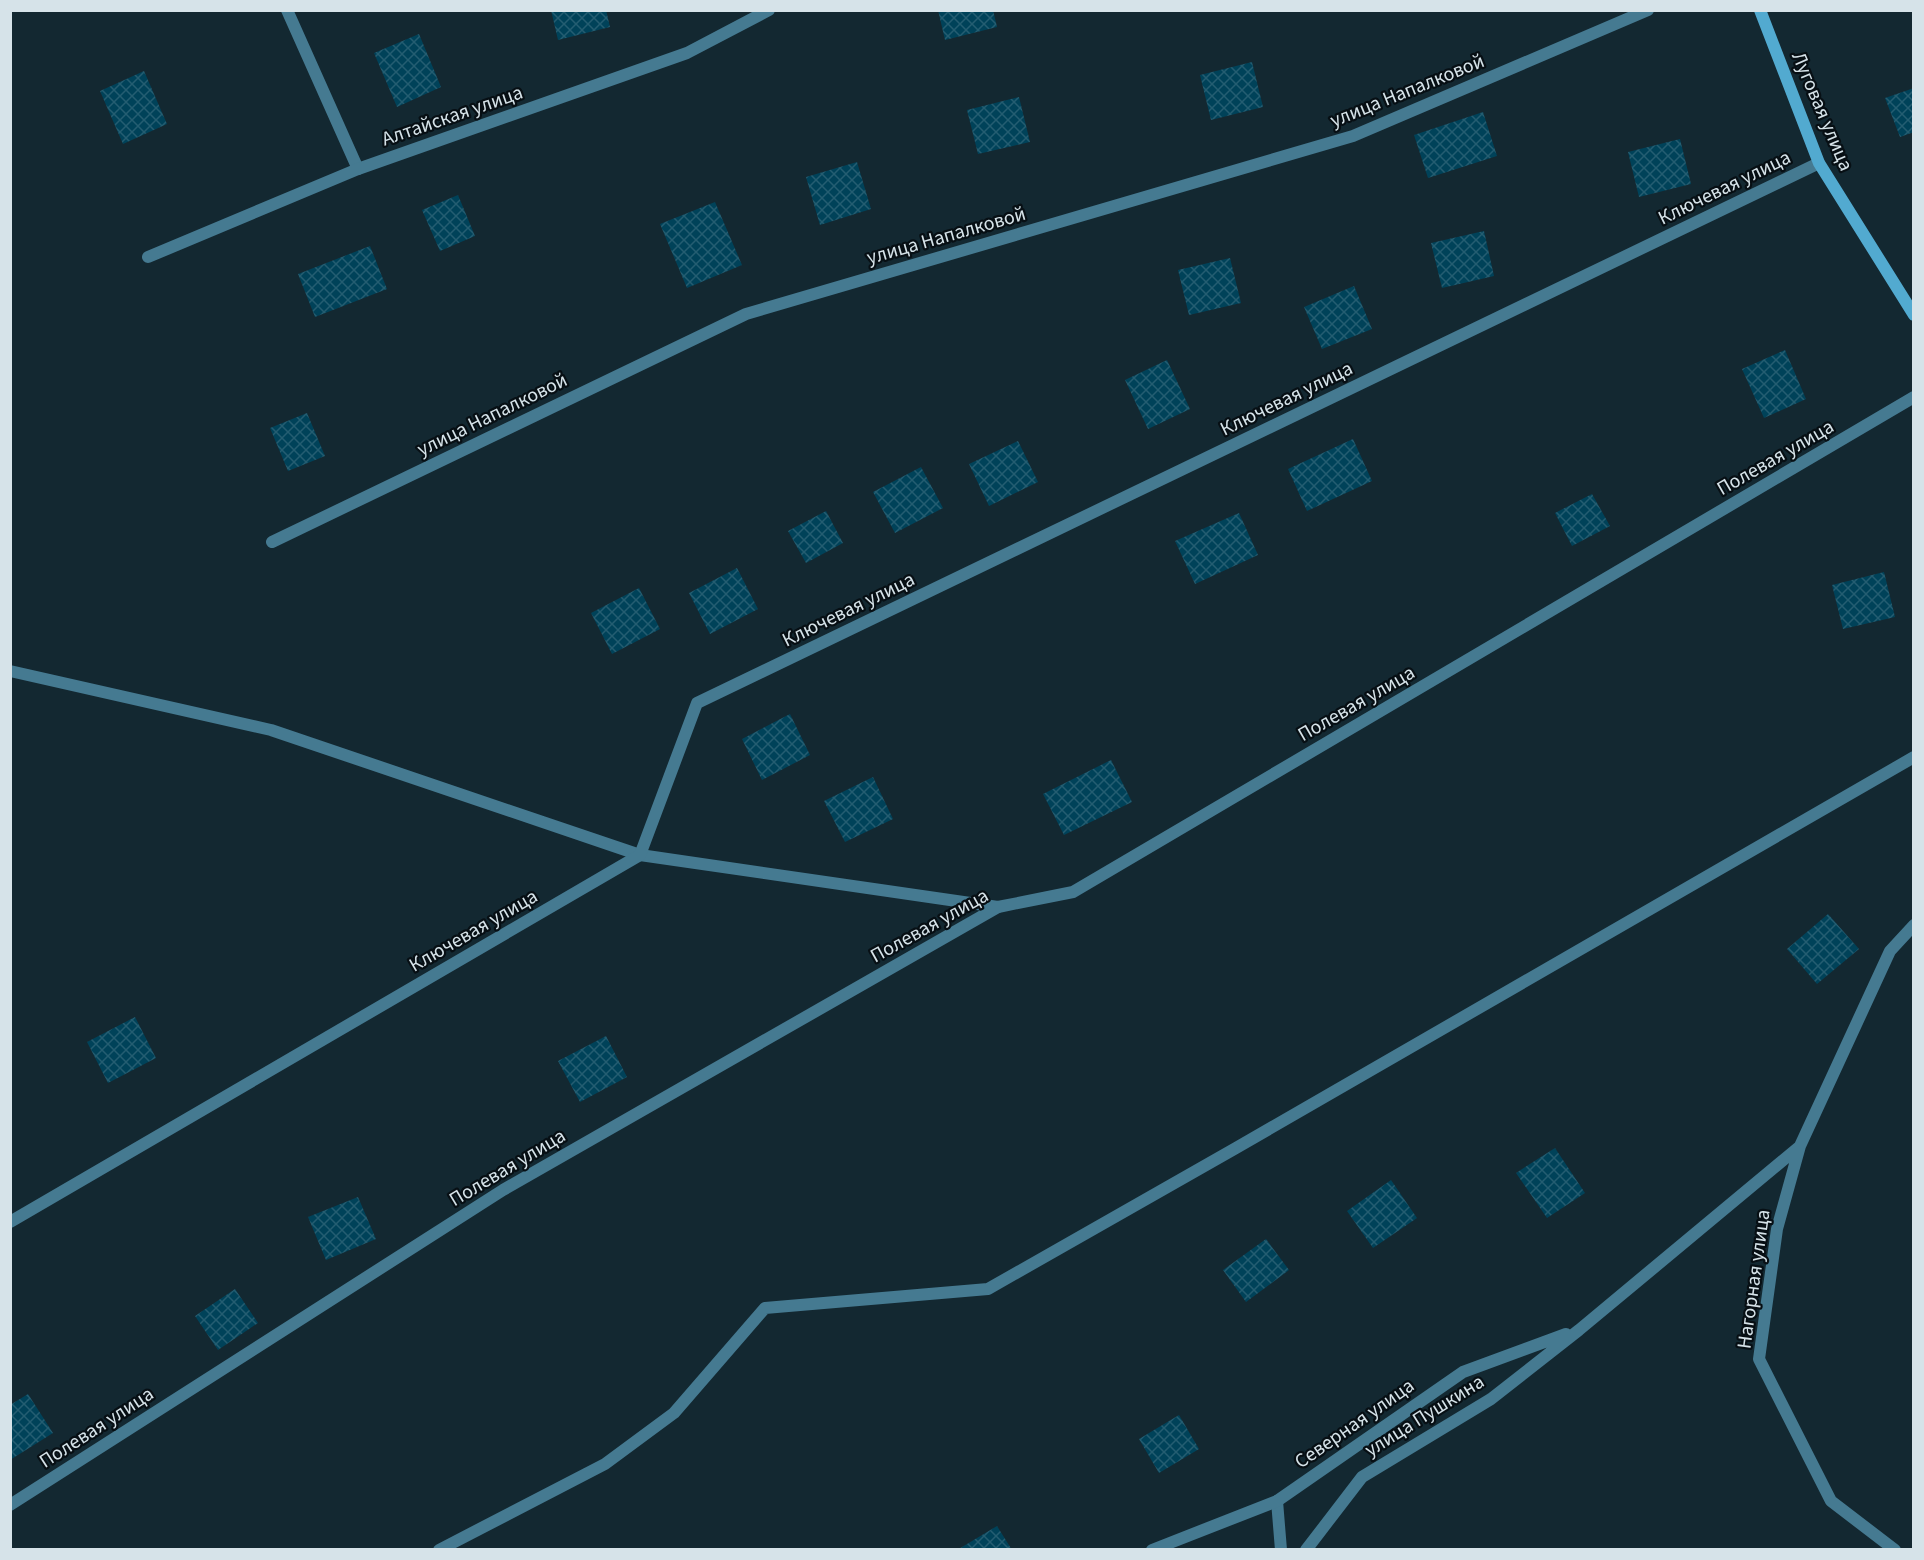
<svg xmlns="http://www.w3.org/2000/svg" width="1924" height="1560" font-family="'Source Sans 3',sans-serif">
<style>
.building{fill:url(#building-cross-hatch)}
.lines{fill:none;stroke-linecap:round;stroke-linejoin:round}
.lane{stroke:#457a91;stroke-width:12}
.street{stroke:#457a91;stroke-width:12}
.secondary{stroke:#52aad0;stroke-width:12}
.labels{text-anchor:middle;stroke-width:4.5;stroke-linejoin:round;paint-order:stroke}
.street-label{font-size:20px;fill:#d6e3e9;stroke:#070f14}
</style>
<defs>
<pattern id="building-cross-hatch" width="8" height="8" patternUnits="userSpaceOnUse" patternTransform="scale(1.5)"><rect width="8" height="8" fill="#004259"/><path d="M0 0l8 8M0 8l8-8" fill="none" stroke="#245d71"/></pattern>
</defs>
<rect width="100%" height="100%" fill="#132831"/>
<path class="building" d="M551 10H606L610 27 558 40Z
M938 10H993L997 27 945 40Z
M419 34 441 87 397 107 374 53Z
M1252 62 1263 107 1211 120 1200 75Z
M144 71 167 124 123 144 100 91Z
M1914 88V132L1900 137 1885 98Z
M1019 97 1030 142 978 154 967 110Z
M1483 112 1497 156 1428 178 1414 135Z
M1680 139 1691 184 1639 197 1628 152Z
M857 162 871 209 820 225 806 177Z
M458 195 475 236 440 251 422 210Z
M715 202 742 265 687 288 660 224Z
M1484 231 1494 276 1442 288 1431 243Z
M370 246 387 289 315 317 298 274Z
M1230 258 1241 303 1189 315 1178 270Z
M1354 286 1372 329 1322 349 1304 307Z
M1785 350 1806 399 1764 418 1742 369Z
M1167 360 1190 409 1148 429 1125 380Z
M307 413 325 456 288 471 270 428Z
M1353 439 1372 481 1307 511 1288 469Z
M1018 441 1038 482 989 506 969 464Z
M921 467 943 508 895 533 873 492Z
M1592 494 1610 526 1572 546 1555 513Z
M826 511 843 543 806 563 788 531Z
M1239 513 1258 555 1195 584 1175 541Z
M737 568 758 609 710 634 689 593Z
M1884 572 1895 617 1843 629 1832 585Z
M639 588 660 629 612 654 591 613Z
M790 714 810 755 762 780 742 739Z
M1111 760 1132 802 1064 835 1043 794Z
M873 777 893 819 845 842 824 801Z
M1828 914 1859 949 1817 984 1787 949Z
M135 1017 156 1058 108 1083 87 1042Z
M606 1036 627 1077 580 1102 558 1061Z
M1555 1148 1585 1193 1547 1218 1516 1173Z
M1391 1180 1417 1218 1373 1248 1347 1211Z
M358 1197 376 1239 326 1260 308 1217Z
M1266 1239 1289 1270 1246 1302 1223 1270Z
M235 1289 258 1323 218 1350 195 1316Z
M28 1394 53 1433 10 1460V1405Z
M1179 1415 1199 1449 1159 1473 1139 1439Z
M997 1526 1012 1550H957Z"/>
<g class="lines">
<path class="lane" d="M287 10 358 169
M10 671 271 730 640 855 998 907
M1277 1501 1281 1550
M439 1550 605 1464 674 1413 765 1308 988 1289 1236 1148 1914 757"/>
<path class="street" d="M148 257 358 169 687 53 769 10
M272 542 746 314 1353 136 1648 10
M10 1222 640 855 697 703 1819 163
M10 1505 503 1190 998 907 1073 892 1914 397
M1152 1550 1277 1501 1463 1372 1566 1334
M1306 1550 1362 1477 1491 1399 1579 1330 1799 1147
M1895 1550 1831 1501 1759 1359 1777 1229 1800 1146 1890 951 1914 925"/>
<path class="secondary" d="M1760 10 1819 163 1914 315"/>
</g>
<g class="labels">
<g class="street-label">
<text transform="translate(1407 90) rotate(-22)" y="7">улица Напалковой</text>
<text transform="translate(1823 111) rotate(67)" y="7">Луговая улица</text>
<text transform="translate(452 115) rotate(-19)" y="7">Алтайская улица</text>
<text transform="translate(1724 187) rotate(-26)" y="7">Ключевая улица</text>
<text transform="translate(946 235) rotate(-16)" y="7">улица Напалковой</text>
<text transform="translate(1286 398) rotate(-26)" y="7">Ключевая улица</text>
<text transform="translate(492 414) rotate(-26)" y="7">улица Напалковой</text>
<text transform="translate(1775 457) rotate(-30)" y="7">Полевая улица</text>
<text transform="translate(848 609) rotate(-26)" y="7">Ключевая улица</text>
<text transform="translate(1356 703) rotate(-30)" y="7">Полевая улица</text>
<text transform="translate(929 925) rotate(-29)" y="7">Полевая улица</text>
<text transform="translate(473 930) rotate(-30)" y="7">Ключевая улица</text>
<text transform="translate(507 1167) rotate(-31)" y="7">Полевая улица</text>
<text transform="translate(1753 1279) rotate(-82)" y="7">Нагорная улица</text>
<text transform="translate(1424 1415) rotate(-32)" y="7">улица Пушкина</text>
<text transform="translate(1354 1423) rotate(-35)" y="7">Северная улица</text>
<text transform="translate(96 1427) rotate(-33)" y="7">Полевая улица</text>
</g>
</g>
<rect width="1924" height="1560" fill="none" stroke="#d6e3e9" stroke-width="24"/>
</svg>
